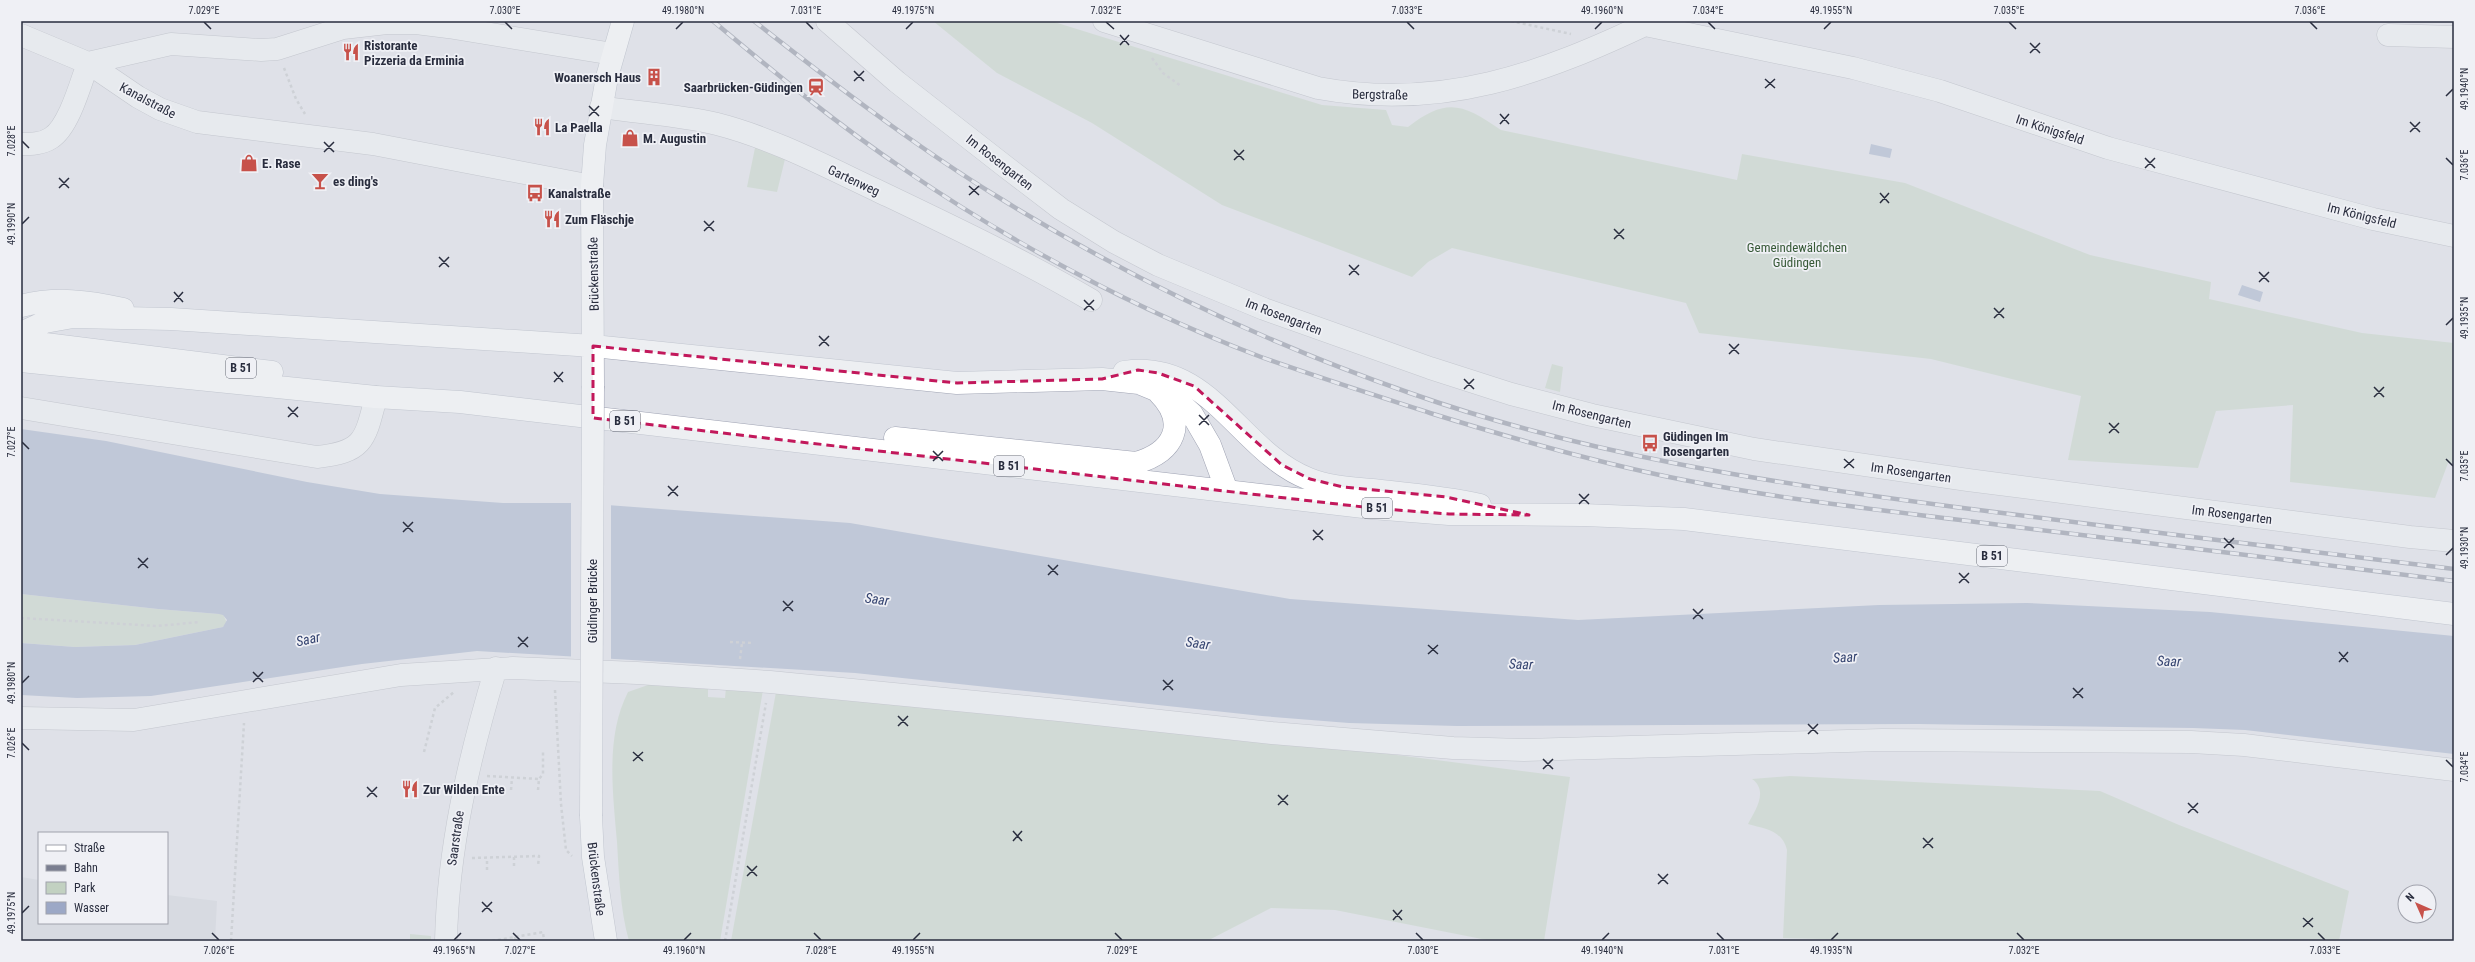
<svg xmlns="http://www.w3.org/2000/svg" width="2475" height="962" font-family="'Roboto Condensed',sans-serif">
<style>
.built{fill:#ced0da}
.green{fill:#c2d1c1}
.water{fill:#9ca8c6}
.pier{fill:#dfe1e8}
.lines{fill:none;stroke-linecap:round;stroke-linejoin:round}
.minor-casing{stroke:#a5a7b2;stroke-width:23}
.major-casing{stroke:#9fa3b3;stroke-width:23}
.path{stroke:#babcc2;stroke-width:2.5;stroke-dasharray:3 3;stroke-linecap:butt}
.minor{stroke:#f2f3f6;stroke-width:22}
.major{stroke:#fff;stroke-width:22}
.rail-casing{stroke:#7a7e90;stroke-width:4.5}
.rail{stroke:#eff0f5;stroke-width:3;stroke-dasharray:9;stroke-linecap:butt}
.major-bridge-casing{stroke:#9fa3b3;stroke-width:23;stroke-linecap:butt}
.major-bridge{stroke:#fff;stroke-width:22}
.marked{fill:none;stroke:#c2185b;stroke-width:3;stroke-dasharray:8 5;stroke-linejoin:round}
.ticks{fill:none;stroke:#292d3e;stroke-width:1.5}
.labels{text-anchor:middle;stroke-width:3.5;stroke-linejoin:round;paint-order:stroke}
.shield{fill:#eff0f5;stroke:#646875;stroke-width:1}
.shield-label{font-size:12px;font-weight:bold;fill:#292d3e}
.poi-label{font-size:13px;font-weight:bold;fill:#292d3e;stroke:#eff0f5;text-anchor:start}
.street-label{font-size:13px;fill:#292d3e;stroke:#eff0f5}
.park-label{font-size:13px;fill:#375937;stroke:#eff0f5}
.water-label{font-size:14px;font-style:italic;fill:#354470;stroke:#eff0f5}
.neatline{fill:none;stroke:#292d3e;stroke-width:1.5}
.ticks-label{font-size:10px;text-anchor:middle;fill:#292d3e}
</style>
<rect width="100%" height="100%" fill="#dfe1e8"/>
<path class="built" d="M21 877 39 880V923H167V895L217 901 215 941H21Z"/>
<path class="green" d="M933 21H1051L1322 105 1386 110 1392 125 1408 127C1447 97 1463 104 1501 130L1737 180 1742 154 1905 183 2090 255 2211 282 2209 299 2362 333 2454 343V464L2448 463 2435 498 2290 482 2293 405 2216 411 2198 468 2068 460 2081 396 1931 359 1699 333 1686 303 1452 248 1428 262 1412 277 1222 205 1092 123 997 73Z
M756 143 785 159 777 192 747 187Z
M1552 364 1563 367 1560 392 1545 388Z
M21 594 158 609 219 614H223L227 623 223 627 135 645 75 647 21 643Z
M648 685 708 687V697L725 698 726 688 763 690 720 941H629C620 909 619 874 617 842 613 793 605 737 628 692Z
M776 692 1302 743 1570 777 1544 941H1492L1335 910 1271 908 1207 941H731Z
M1790 776 2100 791 2179 825 2349 891 2339 941H1894L1783 938 1787 850C1782 830 1765 829 1748 824 1755 811 1769 791 1752 779Z
M410 934 431 936V941H410Z"/>
<path class="water" d="M1871 144 1892 149 1890 158 1869 154Z
M2242 285 2263 292 2260 302 2238 295Z
M21 429 106 441 307 482 380 494 503 503H580L850 523 1290 599 1578 620 1879 605 2027 603 2210 612 2454 636V754L2245 730 2193 728 1918 724 1457 726 1349 723 1262 716 855 673 477 651 362 664 151 696 77 698 21 695V643L75 647 135 645 223 627 227 620 223 615 219 614 158 609 21 594Z"/>
<path class="pier" d="M571 501 611 503V660L571 658Z"/>
<g class="lines">
<g class="minor-casing">
<path id="minor" d="M827 21 897 82 1006 167 1061 209 1114 242 1158 265 1264 309 1430 368 1511 394 1592 415 1754 449 1968 480 2410 537 2454 541
M1104 21 1318 88C1442 111 1542 74 1653 21
M1645 25 1853 68 1940 91 2108 148 2373 219 2454 236
M21 35 88 63 138 97 160 109 197 122 373 144 592 186
M2388 35 2454 37
M88 63 171 44 261 50 277 49 343 28 387 23H416L448 27 613 54
M601 107C640 113 679 115 717 124 772 138 825 166 876 190 949 225 1021 259 1091 300
M21 144C31 144 42 144 51 138 69 127 81 82 88 63
M21 408 317 457C364 452 365 440 376 397
M21 718 134 720 401 675 513 668 637 673 770 682 1059 710 1272 733 1453 748 1524 750 1882 740 2191 742 2244 745 2454 770
M446 941C448 847 469 758 496 668"/>
</g>
<g class="major-casing">
<path id="major" d="M21 306C56 297 88 301 123 309
M21 333 45 322 73 317 171 319 593 346 957 383 1102 379 1139 383 1173 397 1192 414 1210 445 1227 491
M21 341 272 372
M21 361 376 397 460 402 1372 508 1449 514 1583 515 1684 519 2454 614
M1124 372C1211 359 1239 452 1309 479 1329 487 1352 488 1372 490 1409 494 1445 497 1480 505
M593 386 592 186 595 145 607 77 623 21
M895 438 1136 463C1174 452 1189 423 1158 392
M591 816 593 857 606 941"/>
</g>
<path class="path" d="M1511 21 1571 34
M1152 58 1163 73 1181 86
M284 68 296 99 305 114
M21 618 157 626 200 622
M730 642 754 643
M740 659 742 643
M555 690 561 804 566 850 572 856
M424 752 435 708 454 692
M487 776 539 779
M511 790 512 778
M538 790 539 779 543 774V750
M514 857V868
M472 858 539 856 538 866
M487 870V858
M515 937 516 941
M231 941 244 723
M492 941 543 932 544 941
M725 941 766 703"/>
<use href="#minor" class="minor"/>
<use href="#major" class="major"/>
<g class="rail-casing">
<path id="rail" d="M713 21C775 73 838 125 905 170 1015 245 1137 310 1261 357 1317 377 1374 395 1430 413 1514 439 1598 463 1684 480 1791 501 1899 512 2008 526 2157 544 2305 562 2454 581
M754 21C833 83 913 145 998 197 1128 278 1266 343 1410 393 1586 455 1771 483 1955 507 2121 529 2288 548 2454 569"/>
</g>
<use href="#rail" class="rail"/>
<g class="major-bridge-casing">
<path id="major-bridge" d="M591 816 593 386"/>
</g>
<use href="#major-bridge" class="major-bridge"/>
</g>
<path d="M0 0H2475V962H0ZM593 346 957 383 1102 379 1138 370 1158 373 1194 386 1282 465 1310 479 1343 487 1446 497 1529 515 1449 514 1372 508 593 418Z" fill="#dfe1e8" fill-opacity=".55" fill-rule="evenodd"/>
<path class="marked" d="M593 346 957 383 1102 379 1138 370 1158 373 1194 386 1282 465 1310 479 1343 487 1446 497 1529 515 1449 514 1372 508 593 418Z"/>
<path class="ticks" d="M204 22 211 29M505 22 512 29M806 22 813 29M1106 22 1114 29M1407 22 1414 29M1708 22 1715 29M2009 22 2016 29M2310 22 2317 29M676 29 683 22M906 29 913 22M1595 29 1602 22M1824 29 1831 22M1120 35 1129 45M2030 43 2040 53M1120 45 1129 35M2030 53 2040 43M854 71 864 81M1765 79 1775 88M854 81 864 71M1765 88 1775 79M2446 96 2453 89M589 106 599 116M1500 114 1509 124M589 116 599 106M2410 122 2420 132M1500 124 1509 114M2410 132 2420 122M22 141 29 148M324 142 334 152M1234 150 1244 160M324 152 334 142M2145 158 2155 168M2446 158 2453 165M1234 160 1244 150M2145 168 2155 158M59 178 69 188M969 186 979 195M59 188 69 178M1880 193 1889 203M969 195 979 186M1880 203 1889 193M704 221 714 231M22 224 29 217M1614 229 1624 239M704 231 714 221M1614 239 1624 229M439 257 449 267M1349 265 1359 275M439 267 449 257M2259 272 2269 282M1349 275 1359 265M2259 282 2269 272M174 292 183 302M1084 300 1094 310M174 302 183 292M1994 308 2004 318M1084 310 1094 300M1994 318 2004 308M2446 325 2453 318M819 336 829 346M1729 344 1739 354M819 346 829 336M1729 354 1739 344M554 372 563 382M1464 379 1474 389M554 382 563 372M2374 387 2384 397M1464 389 1474 379M2374 397 2384 387M288 407 298 417M1199 415 1209 425M288 417 298 407M2109 423 2119 433M1199 425 1209 415M2109 433 2119 423M22 442 29 449M933 451 943 461M1844 459 1854 468M2446 459 2453 466M933 461 943 451M1844 468 1854 459M668 486 678 496M1579 494 1589 504M668 496 678 486M1579 504 1589 494M403 522 413 532M1313 530 1323 540M403 532 413 522M2224 538 2234 548M1313 540 1323 530M2224 548 2234 538M2446 555 2453 548M138 558 148 568M1048 565 1058 575M138 568 148 558M1959 573 1969 583M1048 575 1058 565M1959 583 1969 573M783 601 793 611M1693 609 1703 619M783 611 793 601M1693 619 1703 609M518 637 528 647M1428 645 1438 654M518 647 528 637M2339 652 2348 662M1428 654 1438 645M2339 662 2348 652M253 672 263 682M1163 680 1173 690M253 682 263 672M22 683 29 676M2073 688 2083 698M1163 690 1173 680M2073 698 2083 688M898 716 908 726M1808 724 1818 734M898 726 908 716M1808 734 1818 724M22 743 29 750M633 752 643 761M1543 759 1553 769M2446 760 2453 767M633 761 643 752M1543 769 1553 759M367 787 377 797M1278 795 1288 805M367 797 377 787M2188 803 2198 813M1278 805 1288 795M2188 813 2198 803M1013 831 1022 841M1923 838 1933 848M1013 841 1022 831M1923 848 1933 838M747 866 757 876M1658 874 1668 884M747 876 757 866M1658 884 1668 874M482 902 492 912M1393 910 1402 920M482 912 492 902M22 913 29 906M2303 918 2313 927M1393 920 1402 910M2303 927 2313 918M212 933 219 940M513 933 520 940M814 933 821 940M1115 933 1122 940M1416 933 1423 940M1717 933 1724 940M2017 933 2024 940M2318 933 2325 940M454 940 461 933M684 940 691 933M913 940 920 933M1602 940 1609 933M1831 940 1838 933"/>
<defs>
<g id="restaurant-bare" transform="scale(1.38)"><path d="M-5-6h1v4h1v-4h1v4h1v-4h1v5L-1.5 .5V6h-2V.5L-5-1ZM5-6V6H3V1.5H1.5Q1.5-4 5-6Z" fill="#c7514a" stroke="#eff0f5" stroke-width="2.5" paint-order="stroke"/></g>
<g id="building-bare" transform="scale(1.38)"><path d="M-4-6H4V6H1V3H-1V6H-4ZM-2.5-4.3h1.7v1.8h-1.7ZM.8-4.3h1.7v1.8H.8ZM-2.5-1h1.7V.8h-1.7ZM.8-1h1.7V.8H.8Z" fill="#c7514a" stroke="#eff0f5" stroke-width="2.5" paint-order="stroke"/></g>
<g id="station-bare" transform="scale(1.38)"><path d="M-3-6H3Q5-6 5-4V2Q5 4 3 4L4.5 6H3L1.5 4h-3L-3 6H-4.5L-3 4Q-5 4-5 2V-4Q-5-6-3-6ZM-3.5-4v3h7v-3ZM-3.5 1v1.5H-2V1ZM2 1v1.5H3.5V1Z" fill="#c7514a" stroke="#eff0f5" stroke-width="2.5" paint-order="stroke"/></g>
<g id="shop-bare" transform="scale(1.38)"><path d="M-5-2.5h2.3a2.7 3.5 0 0 1 5.4 0H5L5.5 6h-11ZM-1.5-2.5h3a1.5 2.3 0 0 0-3 0Z" fill="#c7514a" stroke="#eff0f5" stroke-width="2.5" paint-order="stroke"/></g>
<g id="bar-bare" transform="scale(1.38)"><path d="M-6-5H6L.8 .8V4.5H3.5V6h-7V4.5H-.8V.8Z" fill="#c7514a" stroke="#eff0f5" stroke-width="2.5" paint-order="stroke"/></g>
<g id="bus-bare" transform="scale(1.38)"><path d="M-5-6H5V4H4V6H2V4H-2V6H-4V4H-5ZM-3.5-4V0h7V-4ZM-3.5 1.2v1.5H-2V1.2ZM2 1.2v1.5H3.5V1.2Z" fill="#c7514a" stroke="#eff0f5" stroke-width="2.5" paint-order="stroke"/></g>
</defs>
<g fill-rule="evenodd">
<use href="#restaurant-bare" x="351" y="52"/>
<use href="#building-bare" x="654" y="77"/>
<use href="#station-bare" x="816" y="87"/>
<use href="#restaurant-bare" x="542" y="127"/>
<use href="#shop-bare" x="630" y="138"/>
<use href="#shop-bare" x="249" y="163"/>
<use href="#bar-bare" x="320" y="181"/>
<use href="#bus-bare" x="535" y="193"/>
<use href="#restaurant-bare" x="552" y="219"/>
<use href="#bus-bare" x="1650" y="443"/>
<use href="#restaurant-bare" x="410" y="789"/>
</g>
<g class="labels">
<g class="shield">
<rect x="226" y="358" width="30" height="20" rx="3"/>
<rect x="610" y="411" width="30" height="20" rx="3"/>
<rect x="994" y="456" width="30" height="20" rx="3"/>
<rect x="1362" y="498" width="30" height="20" rx="3"/>
<rect x="1977" y="546" width="30" height="20" rx="3"/>
</g>
<g class="shield-label">
<text x="241" y="372">B 51</text>
<text x="625" y="425">B 51</text>
<text x="1009" y="470">B 51</text>
<text x="1377" y="512">B 51</text>
<text x="1992" y="560">B 51</text>
</g>
<g class="poi-label">
<text x="364" y="50">Ristorante<tspan x="364" dy="15">Pizzeria da Erminia</tspan></text>
<text x="641" y="82" text-anchor="end">Woanersch Haus</text>
<text x="803" y="92" text-anchor="end">Saarbrücken-Güdingen</text>
<text x="555" y="132">La Paella</text>
<text x="643" y="143">M. Augustin</text>
<text x="262" y="168">E. Rase</text>
<text x="333" y="186">es ding's</text>
<text x="548" y="198">Kanalstraße</text>
<text x="565" y="224">Zum Fläschje</text>
<text x="1663" y="441">Güdingen Im<tspan x="1663" dy="15">Rosengarten</tspan></text>
<text x="423" y="794">Zur Wilden Ente</text>
</g>
<g class="street-label">
<text transform="translate(1380 94) rotate(1)" y="5">Bergstraße</text>
<text transform="translate(148 100) rotate(28)" y="5">Kanalstraße</text>
<text transform="translate(2050 129) rotate(18)" y="5">Im Königsfeld</text>
<text transform="translate(1000 162) rotate(38)" y="5">Im Rosengarten</text>
<text transform="translate(854 180) rotate(25)" y="5">Gartenweg</text>
<text transform="translate(2362 215) rotate(14)" y="5">Im Königsfeld</text>
<text transform="translate(593 274) rotate(-91)" y="5">Brückenstraße</text>
<text transform="translate(1284 316) rotate(21)" y="5">Im Rosengarten</text>
<text transform="translate(1592 414) rotate(14)" y="5">Im Rosengarten</text>
<text transform="translate(1911 472) rotate(8)" y="5">Im Rosengarten</text>
<text transform="translate(2232 514) rotate(7)" y="5">Im Rosengarten</text>
<text transform="translate(592 601) rotate(-90)" y="5">Güdinger Brücke</text>
<text transform="translate(455 838) rotate(-82)" y="5">Saarstraße</text>
<text transform="translate(597 879) rotate(83)" y="5">Brückenstraße</text>
</g>
<g class="park-label">
<text x="1797" y="252">Gemeindewäldchen<tspan x="1797" dy="15">Güdingen</tspan></text>
</g>
<g class="water-label">
<text transform="translate(877 599) rotate(7)" y="5">Saar</text>
<text transform="translate(308 639) rotate(-12)" y="5">Saar</text>
<text transform="translate(1198 643) rotate(8)" y="5">Saar</text>
<text transform="translate(1845 657) rotate(-3)" y="5">Saar</text>
<text transform="translate(2169 661) rotate(2)" y="5">Saar</text>
<text transform="translate(1521 664) rotate(2)" y="5">Saar</text>
</g>
</g>
<rect width="2475" height="962" fill="none" stroke="#eff0f5" stroke-width="44"/>
<rect x="38" y="832" width="130" height="92" fill="#eff0f5" stroke="#a0a2ac"/>
<rect x="46" y="845" width="20" height="6" fill="#ffffff" stroke="#a0a2ac"/>
<text x="74" y="852" font-size="12" fill="#292d3e">Straße</text>
<rect x="46" y="865" width="20" height="6" fill="#7a7e90" stroke="#a0a2ac"/>
<text x="74" y="872" font-size="12" fill="#292d3e">Bahn</text>
<rect x="46" y="882" width="20" height="12" fill="#c2d1c1" stroke="#a0a2ac"/>
<text x="74" y="892" font-size="12" fill="#292d3e">Park</text>
<rect x="46" y="902" width="20" height="12" fill="#9ca8c6" stroke="#a0a2ac"/>
<text x="74" y="912" font-size="12" fill="#292d3e">Wasser</text>
<g transform="translate(2417 904) rotate(315)"><circle r="19" fill="#eff0f5" stroke="#a0a2ac"/>
<path d="M0-3L7 15L0 10L-7 15Z" fill="#c7514a"/>
<text y="-6" font-size="11" font-weight="bold" text-anchor="middle" fill="#292d3e">N</text>
</g>
<rect x="22" y="22" width="2431" height="918" class="neatline"/>
<g class="ticks-label">
<text x="204" y="14">7.029°E</text>
<text x="505" y="14">7.030°E</text>
<text x="683" y="14">49.1980°N</text>
<text x="806" y="14">7.031°E</text>
<text x="913" y="14">49.1975°N</text>
<text x="1106" y="14">7.032°E</text>
<text x="1407" y="14">7.033°E</text>
<text x="1602" y="14">49.1960°N</text>
<text x="1708" y="14">7.034°E</text>
<text x="1831" y="14">49.1955°N</text>
<text x="2009" y="14">7.035°E</text>
<text x="2310" y="14">7.036°E</text>
<text transform="translate(2464 89) rotate(-90)" y="4">49.1940°N</text>
<text transform="translate(11 141) rotate(-90)" y="4">7.028°E</text>
<text transform="translate(2464 165) rotate(-90)" y="4">7.036°E</text>
<text transform="translate(11 224) rotate(-90)" y="4">49.1990°N</text>
<text transform="translate(2464 318) rotate(-90)" y="4">49.1935°N</text>
<text transform="translate(11 442) rotate(-90)" y="4">7.027°E</text>
<text transform="translate(2464 466) rotate(-90)" y="4">7.035°E</text>
<text transform="translate(2464 548) rotate(-90)" y="4">49.1930°N</text>
<text transform="translate(11 683) rotate(-90)" y="4">49.1980°N</text>
<text transform="translate(11 743) rotate(-90)" y="4">7.026°E</text>
<text transform="translate(2464 767) rotate(-90)" y="4">7.034°E</text>
<text transform="translate(11 913) rotate(-90)" y="4">49.1975°N</text>
<text x="219" y="954">7.026°E</text>
<text x="454" y="954">49.1965°N</text>
<text x="520" y="954">7.027°E</text>
<text x="684" y="954">49.1960°N</text>
<text x="821" y="954">7.028°E</text>
<text x="913" y="954">49.1955°N</text>
<text x="1122" y="954">7.029°E</text>
<text x="1423" y="954">7.030°E</text>
<text x="1602" y="954">49.1940°N</text>
<text x="1724" y="954">7.031°E</text>
<text x="1831" y="954">49.1935°N</text>
<text x="2024" y="954">7.032°E</text>
<text x="2325" y="954">7.033°E</text>
</g>
</svg>
